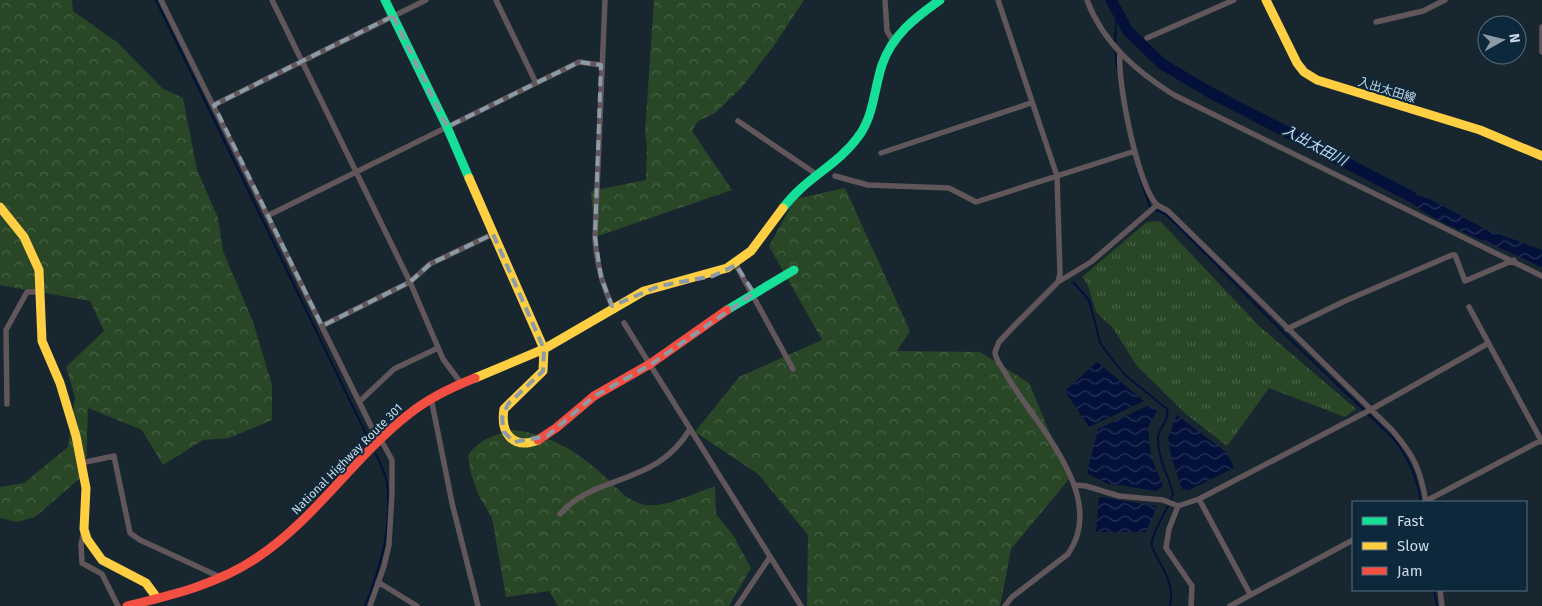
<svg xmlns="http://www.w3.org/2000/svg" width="1542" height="606" font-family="'Fira Sans','Noto Sans JP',sans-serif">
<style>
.grass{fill:url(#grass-tufts)}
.forest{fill:url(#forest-crowns)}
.water{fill:url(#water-waves)}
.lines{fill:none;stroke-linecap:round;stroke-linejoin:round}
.stream{stroke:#03113a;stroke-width:2}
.river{stroke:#03113a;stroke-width:11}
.street{stroke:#61565a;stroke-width:5.5}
.fast{stroke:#16e098;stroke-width:9}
.slow{stroke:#ffcf43;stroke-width:9}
.jam{stroke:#f24e42;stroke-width:9}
.marked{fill:none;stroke:#8c9ba6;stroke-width:4;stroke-dasharray:10 6;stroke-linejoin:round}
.labels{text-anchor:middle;stroke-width:4;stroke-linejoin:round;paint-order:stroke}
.street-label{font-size:12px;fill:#cbdae6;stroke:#0d283a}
.water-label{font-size:14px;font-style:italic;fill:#ccddfd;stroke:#0d283a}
</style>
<defs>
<pattern id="grass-tufts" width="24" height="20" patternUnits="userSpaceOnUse" patternTransform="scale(1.25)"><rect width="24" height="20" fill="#294727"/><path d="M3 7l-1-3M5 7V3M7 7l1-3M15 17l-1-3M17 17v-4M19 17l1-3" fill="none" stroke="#476146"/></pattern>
<pattern id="forest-crowns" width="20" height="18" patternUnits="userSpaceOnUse" patternTransform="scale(1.25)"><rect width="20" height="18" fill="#294727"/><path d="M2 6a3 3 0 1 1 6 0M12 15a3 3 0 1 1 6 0" fill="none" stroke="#476146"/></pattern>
<pattern id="water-waves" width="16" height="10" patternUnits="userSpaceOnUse" patternTransform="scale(1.25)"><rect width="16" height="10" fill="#03113a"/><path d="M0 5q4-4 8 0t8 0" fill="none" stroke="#263356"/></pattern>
</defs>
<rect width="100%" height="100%" fill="#182630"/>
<path class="grass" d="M1160 221 1259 326 1356 409 1345 417 1269 388 1227 446 1186 414 1137 366 1113 328 1096 312 1087 283 1082 277 1147 222Z"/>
<path class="forest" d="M0 0H72L73 11 118 43 162 88 183 98 197 170 218 218 223 251 253 322 272 385V420L229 438 203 440 163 465 142 430 88 408 86 473 35 517 17 522 0 518V487L24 483 68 447 75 397 66 367 104 331 90 301 0 285Z
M654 0H804L773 47 742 87 715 113 698 121 692 131 732 190 595 237 591 191 646 180 647 148 645 132Z
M845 188 910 331 897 351 980 352 1029 383 1069 479 1011 549 1000 606H807L808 535 758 474 695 432 739 377 822 340 769 246 795 199Z
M514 430C548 434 577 451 602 474 613 484 626 500 641 504 662 510 695 493 715 486L716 514 733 535 751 568 729 606H558L549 591 506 597 492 518 479 496 471 474 468 456C479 439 495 435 514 430Z"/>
<path class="water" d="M1398 190 1430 199 1485 229 1542 250V268C1507 248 1419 220 1398 190Z
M1097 362 1144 401 1089 427 1065 391Z
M1149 405 1157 411 1148 427 1151 457 1163 486 1156 491 1106 483 1087 473 1098 429Z
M1177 415 1227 453 1234 468 1189 490 1182 489 1171 456 1168 438Z
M1099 497 1157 506 1146 532H1096Z"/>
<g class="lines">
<path class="stream" d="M156 0 370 442
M1115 44 1116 23 1119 17
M1115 49 1117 69
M1137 169 1150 207 1165 214 1175 223 1289 338 1394 439C1409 459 1417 477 1421 502
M1073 282 1089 300 1100 342 1105 350 1125 375 1167 409C1170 420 1159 427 1158 438 1157 457 1169 476 1173 494 1168 510 1156 524 1152 541 1149 555 1177 575 1170 606
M1434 590 1437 606
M365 606C381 568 392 526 387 484 386 473 380 464 376 454"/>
<path class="river" d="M1111 0 1128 31 1162 64 1211 93 1412 197"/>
<path class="street" d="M161 0 371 426 381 440 392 460V492L389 545 384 566 370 606
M272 0 410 282 443 359 461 383
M496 0 536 83
M605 0 595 237C596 261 602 284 612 306
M885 0 887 31 893 41
M998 0 1057 176 1060 274 1058 282
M1087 0C1103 43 1136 71 1174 95L1542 276
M1376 22 1423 11 1445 0
M1542 27V52
M1147 38 1234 0
M214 105 426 0
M738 121 816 174
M881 153 1031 103
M835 176 868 185 949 188 976 202 1135 151
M1157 205 1168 211 1392 430C1414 456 1420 468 1426 502
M267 216 579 62 601 65
M736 265 793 369
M1469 307 1542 442
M624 323 801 606
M322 326 410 282 430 264 493 234
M1287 329 1347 300 1452 255H1455L1465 281 1514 260
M431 398 452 503 478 606
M359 402 394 369 438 348
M7 404 6 330 27 292H41
M81 463 114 456 130 533 140 540 220 577
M1075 485 1086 486 1119 496 1163 500 1178 506 1199 499 1372 409 1487 344
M1199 499 1250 594
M1424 502 1542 440
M1178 506 1169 529 1166 548 1192 586 1191 606
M560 514C594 474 657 486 690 429
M84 531 81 544 82 563 102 574 118 606
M378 582 417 606
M1440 590 1442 606
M737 606 770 557
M1005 606 1012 597 1068 554C1109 496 1034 423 1007 376 1003 368 995 360 995 352L999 342 1014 326 1058 282 1091 262 1157 205C1138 186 1117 82 1120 54
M1230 606 1353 540"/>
<path class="fast" d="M385 0 447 127 469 178
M783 208C805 178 838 165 858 137 874 116 874 89 882 65 892 35 916 17 940 0
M727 310 794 270"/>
<path class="slow" d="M1266 0 1297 63 1304 72 1317 80 1480 130 1542 156
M469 178 544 349 543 371 504 409C500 433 513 450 538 440
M0 207 24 237 39 270 42 341 60 383 76 436 86 488 84 529 87 539 102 560 146 583 157 598
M475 378 544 349 644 291 727 268 751 251 783 208"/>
<path class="jam" d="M538 440 556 428 594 396 650 364 727 310
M127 606C172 595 219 584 258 557 316 518 354 457 409 414 429 398 452 387 475 378"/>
</g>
<path class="marked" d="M393 16 447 127 579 62 601 65 595 237 601 277 612 306 659 286 713 276 736 265 754 293 650 365 593 397 547 436 514 442 504 432 502 418 508 404 543 371 544 349 493 234 430 264 410 282 322 326 214 105Z"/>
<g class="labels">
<g class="street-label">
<text transform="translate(1387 90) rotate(17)" y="4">入出太田線</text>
<text transform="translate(347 459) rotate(-45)" y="4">National Highway Route 301</text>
</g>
<g class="water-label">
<text transform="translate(1315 145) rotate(28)" y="5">入出太田川</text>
</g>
</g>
<rect x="1352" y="501" width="175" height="90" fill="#0d283a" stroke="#596f7f"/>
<rect x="1362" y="517" width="25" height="8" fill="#16e098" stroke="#596f7f"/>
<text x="1397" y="526" font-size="15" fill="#cbdae6">Fast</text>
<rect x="1362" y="542" width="25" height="8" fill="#ffcf43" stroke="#596f7f"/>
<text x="1397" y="551" font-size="15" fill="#cbdae6">Slow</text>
<rect x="1362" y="567" width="25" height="8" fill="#f24e42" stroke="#596f7f"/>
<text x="1397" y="576" font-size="15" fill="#cbdae6">Jam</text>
<g transform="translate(1502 40) rotate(82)"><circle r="24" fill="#0d283a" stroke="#596f7f"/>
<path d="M0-4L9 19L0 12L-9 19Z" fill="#8c9ba6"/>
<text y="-8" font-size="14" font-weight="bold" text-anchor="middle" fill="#cbdae6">N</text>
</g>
</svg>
